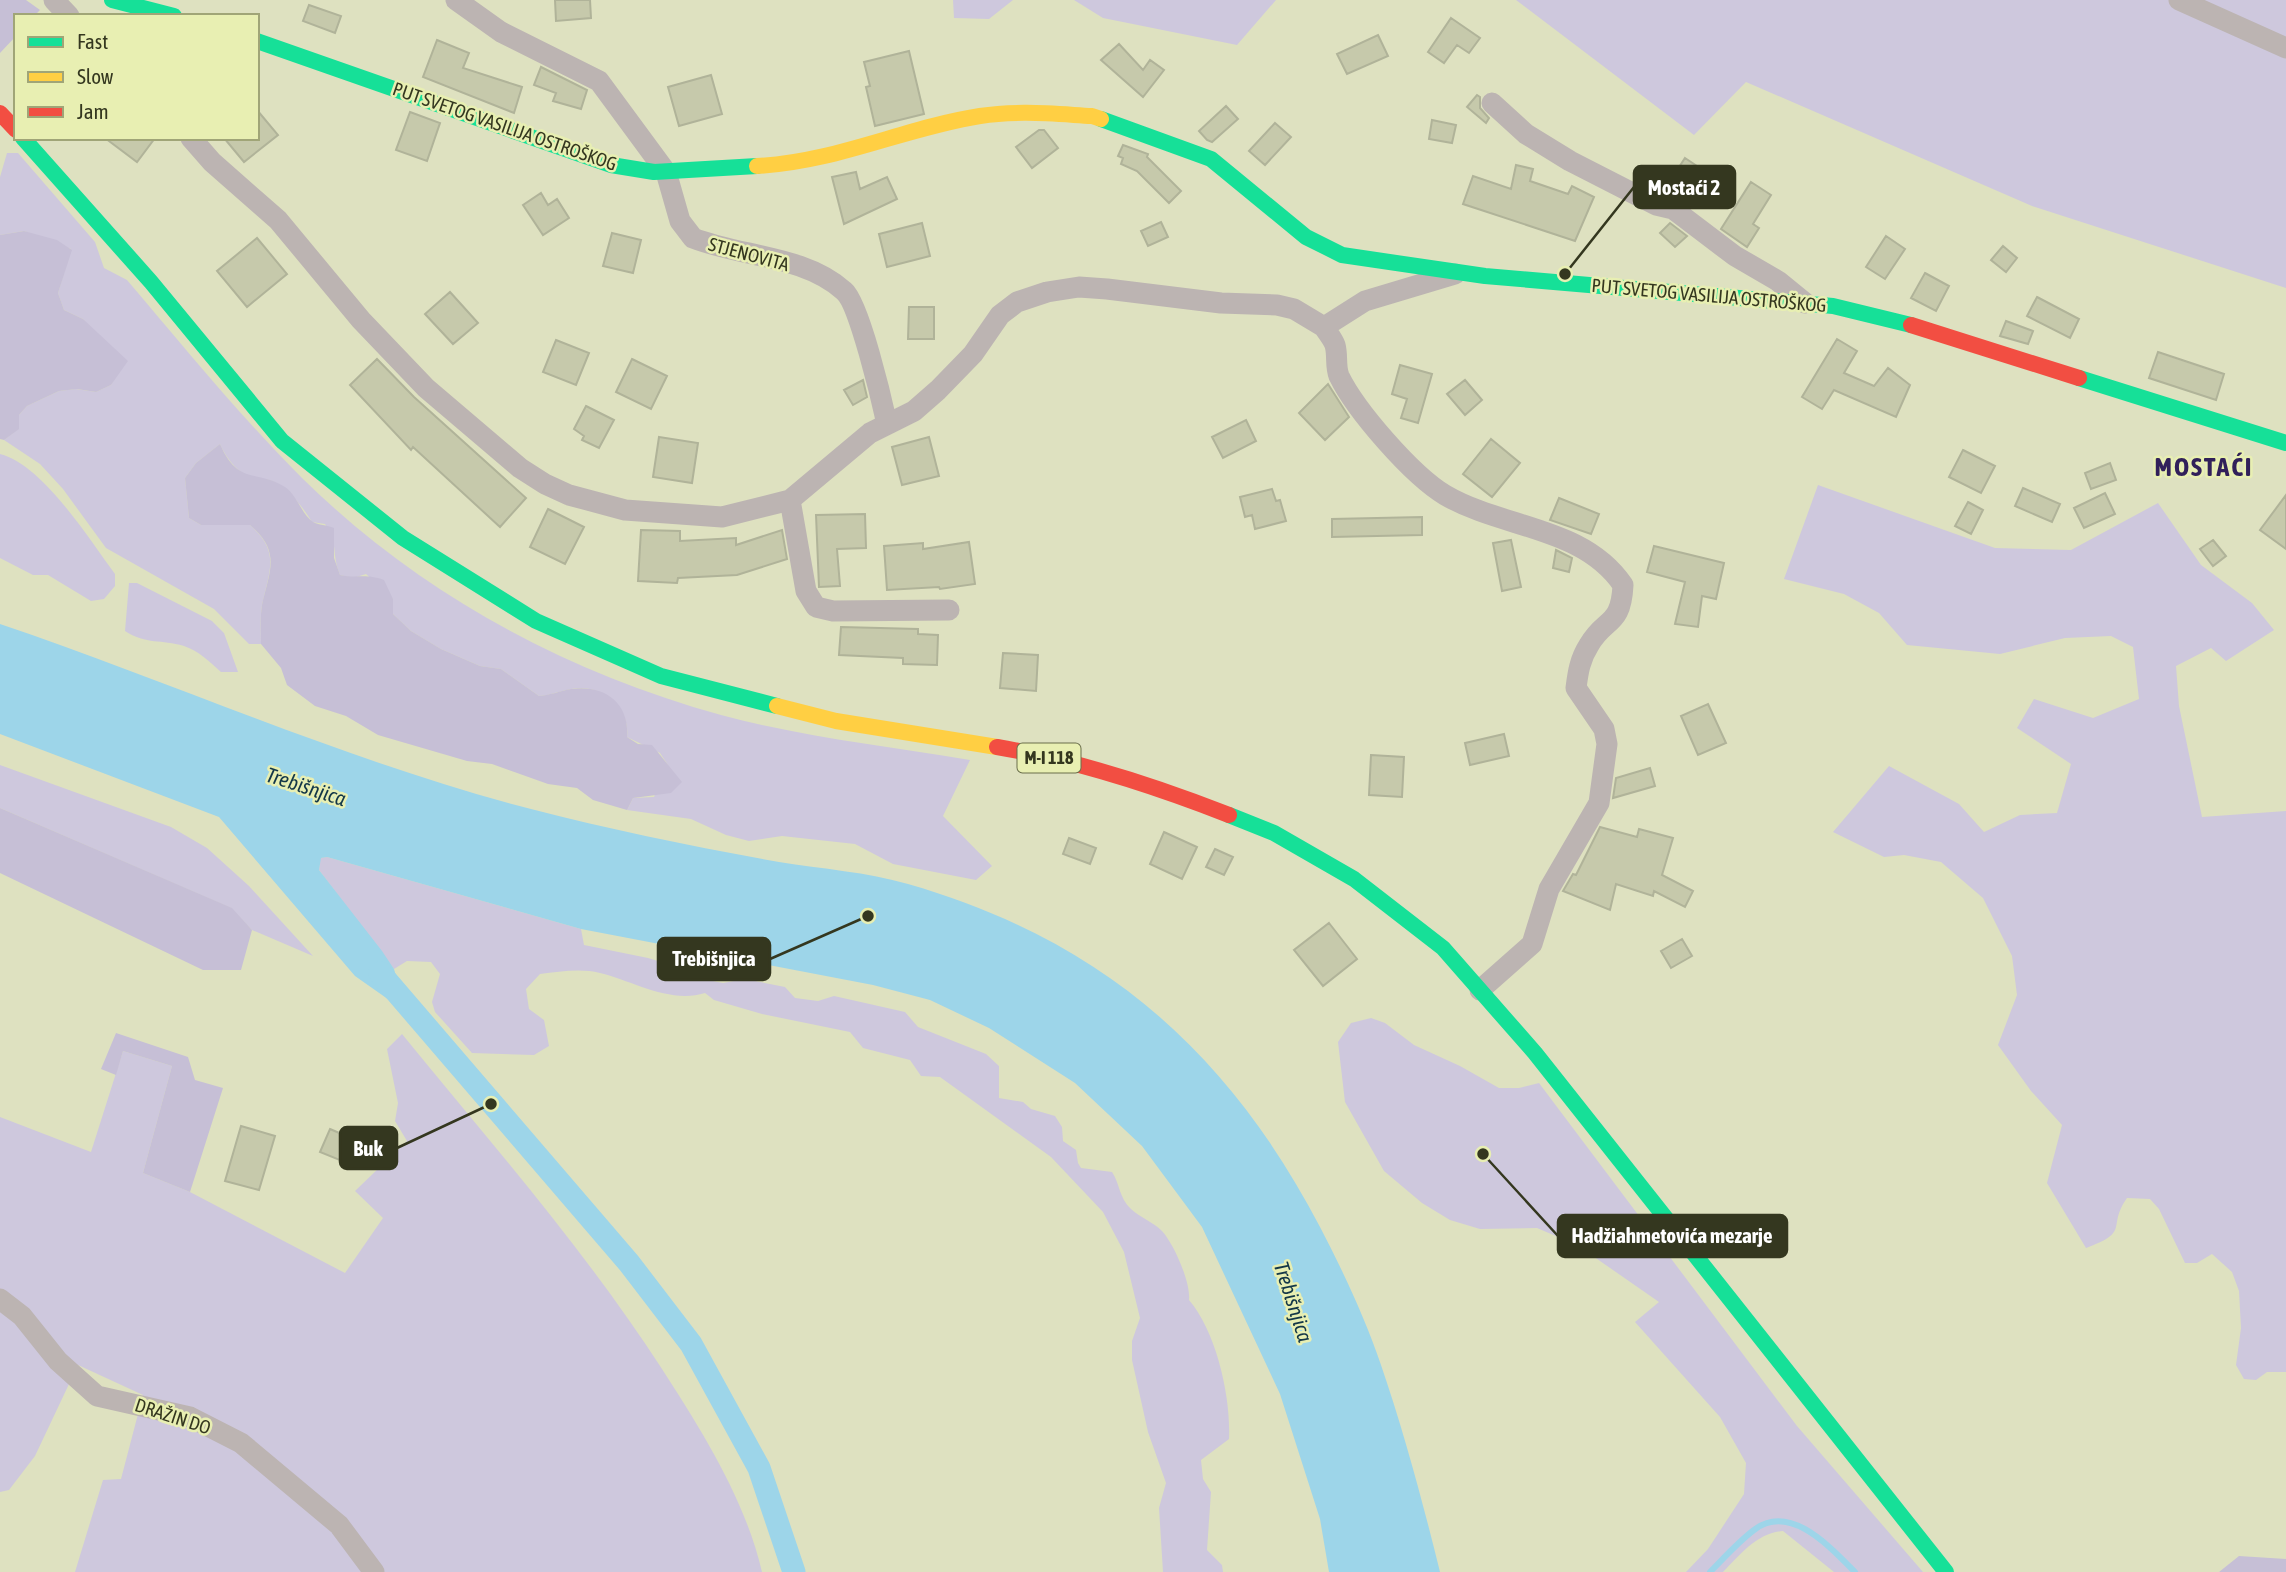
<svg xmlns="http://www.w3.org/2000/svg" width="2286" height="1572" font-family="'Asap Condensed',sans-serif">
<style>
.green{fill:#cec8dd}
.forest{fill:#c6bfd6}
.water{fill:#9dd5e9}
.lines{fill:none;stroke-linecap:round;stroke-linejoin:round}
.stream{stroke:#9dd5e9;stroke-width:6}
.canal{stroke:#9dd5e9;stroke-width:23}
.building{fill:#c6c9ab;stroke:#b0b399;stroke-width:2}
.street{stroke:#bcb4b2;stroke-width:21}
.fast{stroke:#16e098;stroke-width:16}
.slow{stroke:#ffcf43;stroke-width:16}
.jam{stroke:#f24e42;stroke-width:16}
.labels{text-anchor:middle;stroke-width:5;stroke-linejoin:round;paint-order:stroke}
.shield{fill:#e8efb2;stroke:#6a6e4b;stroke-width:2}
.shield-label{font-size:18px;font-weight:bold;fill:#34371f}
.street-label{font-size:19px;fill:#34371f;stroke:#e8efb2}
.water-label{font-size:21px;font-style:italic;fill:#133748;stroke:#e8efb2}
.district-label{font-size:26px;font-weight:bold;letter-spacing:2px;fill:#31205a;stroke:#e8efb2}
.leader{fill:none;stroke:#34371f;stroke-width:2.5}
.callout-dot{fill:#34371f;stroke:#e8efb2;stroke-width:2.5}
.callout{fill:#34371f;stroke:#34371f;stroke-width:2.5}
.callout-label{font-size:21px;text-anchor:middle;font-weight:bold;fill:#fff}
</style>
<rect width="100%" height="100%" fill="#dee1c0"/>
<path class="green" d="M953 0H1013L989 19 954 18Z
M1074 0H1276L1237 45 1103 18Z
M1516 0H2286V288L2032 206 1746 82 1694 135Z
M7 153H18L95 242 104 268 127 280C184 347 240 416 302 478 419 593 563 671 721 715 802 737 887 746 970 760L943 816 992 866 976 880 893 864 855 844 782 836 749 841 726 835 691 819 627 810 633 798 654 797 668 765 660 753 627 737C630 712 610 690 583 688 568 687 554 695 539 696L501 669 480 666 441 649 411 631 393 614V599L366 574 353 578 340 575C331 552 339 545 325 524L312 522C303 507 286 485 269 480 266 479 262 480 258 480 240 476 227 460 220 444L196 463 185 478 189 518 201 525H250C281 552 269 571 262 605 260 618 261 631 261 644H249L214 609 106 548 63 489 40 464 4 440 18 429 19 415 27 406 59 391 76 389 96 392 111 385 121 367 83 319 64 310 58 293 71 249 24 231 0 235V177Z
M0 454C43 465 89 539 115 574V586L104 599 91 601 48 575H33L0 558Z
M1818 485 1995 548 2071 550 2158 503 2201 565 2252 603 2274 630 2226 661 2211 648 2176 666 2179 706 2202 817 2286 811V1372H2267L2256 1380 2244 1379 2236 1365 2241 1328 2239 1291 2232 1272 2212 1254 2197 1263H2185L2159 1209 2150 1199 2127 1198C2106 1228 2132 1231 2086 1248L2047 1183 2062 1125 2031 1091 1998 1045 2017 995 2012 956 1983 898 1941 862 1904 855 1884 857 1833 832 1889 766 1959 804 1984 832 2020 815 2057 813 2071 764 2017 728 2034 699 2093 718 2139 699 2133 647 2111 636 2065 638 2000 654 1907 645 1879 613 1844 594 1784 579Z
M129 583H137L212 621 224 633 238 672H221C210 662 199 651 184 646 161 639 147 645 125 631Z
M0 765 171 827 207 848 249 886 313 956 252 930 231 908 0 808Z
M327 857 581 929 584 945 648 958 668 964 677 974 723 983 745 979 785 987 795 998 818 1001 834 996 905 1012 918 1027 986 1054 999 1066V1098L1023 1102 1031 1109 1055 1116 1062 1127 1063 1141 1076 1150 1078 1163 1081 1168 1112 1172C1120 1184 1119 1198 1131 1209 1141 1218 1153 1222 1162 1231 1174 1244 1191 1283 1189 1300 1217 1333 1231 1398 1229 1439L1201 1460 1203 1479 1211 1492 1207 1550 1222 1565 1223 1572H1163L1159 1508 1166 1483 1148 1432 1132 1360V1341L1140 1318 1124 1252 1103 1212 1051 1157 940 1077 921 1076 910 1060 863 1048 850 1032 762 1014 714 1000 705 993C670 1004 633 981 600 973 580 968 559 972 540 974L526 989 529 1009 544 1020 549 1046 534 1055 472 1053 435 1012 432 1002 440 974 431 962 407 961 394 969 319 870 320 858Z
M1371 1018 1385 1023 1414 1045 1460 1066 1499 1088H1519L1539 1083 1797 1426 1923 1572H1834L1783 1531C1757 1533 1741 1554 1723 1572H1686L1708 1549 1744 1494 1746 1463 1720 1417 1635 1322 1659 1302 1577 1245 1537 1228 1480 1229 1450 1220 1422 1203 1384 1171 1345 1102 1338 1042 1351 1023Z
M402 1034C491 1143 585 1250 662 1369 702 1431 745 1499 762 1572H75L103 1480 121 1479 143 1395 78 1365 35 1456 9 1490 0 1492V1117L91 1152 123 1051 172 1066 143 1173 190 1192 345 1273 383 1218 355 1191 407 1141 395 1121 398 1103 387 1049Z"/>
<path class="forest" d="M0 0H26L40 10 34 16H16V36L0 53Z
M24 231 57 240 72 250 58 293 64 310 83 319 128 361 111 385 96 392 77 389 59 391 27 406 19 415V429L4 440 0 439V235Z
M220 444C238 486 257 469 285 487 297 495 302 515 313 522 318 525 327 525 334 528V558L340 575C358 579 364 573 384 580L393 599V614L411 631 441 649 480 666 501 669 539 696C551 695 560 691 571 689 604 684 630 703 627 737L638 744 652 745 682 782 671 793 633 798 627 810 593 800 577 788 548 784 492 764 467 761 378 735 346 716 315 706 287 685 281 668 261 644C261 631 260 618 262 605 269 572 282 552 250 525H201L189 518 185 478 196 463Z
M0 808 232 908 252 930 241 970H203L0 873Z
M116 1033 188 1057 195 1080 223 1088 190 1192 143 1173 172 1066 123 1051 116 1075 101 1069Z
M2239 1556 2286 1559V1572H2219Z"/>
<path class="water" d="M0 624C177 684 349 762 531 809 612 830 696 847 779 862 822 869 867 872 908 884 1102 940 1228 1051 1320 1227 1343 1271 1365 1318 1381 1365 1404 1432 1423 1503 1440 1572H1329L1320 1519 1280 1394 1202 1227 1142 1146 1075 1083 989 1028 930 1000 873 985 581 929 327 857 321 858 319 870 382 951 394 969 401 994 392 1002 355 976 219 817 0 734Z"/>
<g class="lines">
<path class="stream" d="M1710 1572C1724 1558 1738 1542 1754 1530 1790 1502 1831 1548 1855 1572"/>
<path class="canal" d="M380 973 629 1263 691 1344 759 1468 794 1572"/>
</g>
<path class="building" d="M555 0H590L591 18 556 21Z
M309 5 341 16 335 33 303 21Z
M1451 18 1480 38 1469 53 1457 45 1444 63 1428 52Z
M1378 35 1388 56 1347 74 1337 54Z
M437 40 469 53 463 68 522 87 514 113 423 77Z
M1119 44 1143 70 1150 60 1164 70 1143 97 1101 60Z
M909 51 924 114 875 126 866 87 870 86 864 62Z
M541 67 587 90 581 109 553 101 556 93 534 85Z
M711 75 722 114 679 126 668 87Z
M1477 95 1480 97V108L1489 118 1486 123 1467 107Z
M1226 106 1238 119 1212 142 1207 140 1199 131Z
M257 110 278 135 244 162 224 138H257Z
M410 112 440 123 427 161 396 150Z
M1432 120 1456 125 1452 143 1429 139Z
M1275 123 1291 137 1265 165 1249 151Z
M1039 130H1044L1058 148 1032 168 1016 147Z
M105 138H155L137 162Z
M1123 145 1148 154 1147 157 1181 191 1169 203 1137 171 1121 164 1123 158 1118 156Z
M1685 158 1709 174 1698 190 1674 175Z
M1516 165 1533 169 1530 181 1568 194 1572 186 1594 197 1575 241 1463 204 1473 176 1511 189Z
M856 172 860 189 887 177 897 199 844 224 832 177Z
M1751 182 1771 195 1753 224 1759 228 1747 247 1721 229Z
M541 193 548 205 557 199 569 218 543 235 523 205Z
M1161 222 1168 237 1148 246 1141 231Z
M922 223 930 256 887 267 879 234Z
M1670 223 1687 236 1675 247 1660 233Z
M612 233 641 240 633 273 603 266Z
M1886 236 1905 249 1885 279 1866 267Z
M257 238 287 274 247 307 217 271Z
M2003 246 2017 258 2006 272 1991 260Z
M1925 273 1949 286 1936 311 1911 298Z
M450 292 478 323 453 344 425 314Z
M2037 297 2079 319 2070 338 2027 316Z
M909 307H934V339H908Z
M2006 321 2033 331 2028 344 2000 336Z
M1837 339 1857 351 1844 373 1874 386 1888 368 1910 385 1896 417 1834 390 1822 409 1802 397Z
M556 340 589 353 576 385 543 372Z
M2158 352 2224 374 2216 400 2149 378Z
M377 359 414 397 526 498 500 527 413 447 411 450 350 385Z
M632 359 667 376 651 409 616 392Z
M1400 365 1432 374 1418 423 1401 418 1407 399 1392 394Z
M863 380 867 397 853 405 844 390Z
M1465 380 1482 400 1465 415 1447 394Z
M1328 384 1349 417 1325 440 1299 413Z
M586 406 614 420 599 448 582 440 584 436 574 429Z
M1246 420 1256 441 1223 458 1212 437Z
M659 437 698 443 692 483 653 477Z
M929 437 939 476 902 485 892 447Z
M1491 439 1520 463 1492 497 1463 474Z
M1963 450 1995 466 1981 493 1949 477Z
M2110 463 2116 480 2091 489 2085 473Z
M2023 488 2060 504 2052 522 2015 506Z
M1272 489 1276 501 1280 500 1286 521 1255 529 1252 515 1245 517 1240 497Z
M2105 493 2115 514 2084 528 2074 508Z
M2286 495V549L2260 530Z
M1559 498 1599 514 1591 534 1550 520Z
M1968 502 1983 510 1971 534 1955 526Z
M548 509 584 527 565 564 530 547Z
M865 514 866 548 837 549 840 586 819 587 816 515Z
M1422 517V535L1332 537V519Z
M641 530 680 531V541L736 538V545L782 530 787 559 737 575 678 578 677 583 638 581Z
M1511 540 1521 587 1502 591 1493 543Z
M2213 540 2226 556 2213 566 2200 549Z
M969 542 975 584 940 589 939 587 887 590 884 546 923 543V549Z
M1654 546 1724 563 1716 599 1702 596 1698 627 1675 624 1685 582 1647 572Z
M1556 550 1572 558 1569 572 1553 568Z
M841 627 918 629V634L938 635 937 665 903 664V658L839 655Z
M1003 653 1038 655 1036 691 1000 688Z
M1708 704 1726 743 1698 755 1681 716Z
M1504 734 1509 756 1470 765 1465 743Z
M1371 755 1404 757 1402 797 1369 795Z
M1650 768 1655 786 1613 798 1616 778Z
M1600 827 1637 837 1639 829 1673 838 1662 875 1693 891 1685 907 1654 891 1653 896 1616 884 1610 910 1563 891 1573 874 1576 875Z
M1164 832 1197 847 1182 879 1150 864Z
M1069 838 1096 848 1090 864 1063 854Z
M1215 849 1233 857 1224 875 1206 867Z
M1329 923 1357 959 1323 986 1294 950Z
M1682 939 1692 956 1671 968 1661 951Z
M241 1126 275 1136 259 1190 225 1181Z
M330 1129 372 1147 347 1163 320 1152Z"/>
<g class="lines">
<path class="street" d="M54 0 69 16
M456 0 501 32 599 81 666 172 680 221 693 238C741 257 804 255 844 291 859 303 882 401 887 424
M2179 0 2286 48
M1492 103 1526 134 1570 161 1656 205 1673 209 1735 256 1778 281 1805 303
M191 138 212 162 278 220 361 320 426 388 520 468 545 484 569 495 625 510 722 517 790 500 870 433 914 411 938 390 973 354 1000 315 1017 302 1047 292 1079 287 1107 289 1221 303 1277 305 1294 309 1324 327
M1455 274 1365 301 1324 327C1327 332 1333 339 1335 345 1338 355 1335 366 1339 376 1356 411 1412 475 1445 495 1503 529 1583 526 1623 585 1621 627 1605 617 1589 645 1580 659 1578 672 1576 688L1604 729 1607 744 1599 803 1549 889 1532 944 1480 990
M790 500 806 591 816 607 833 611 949 610
M0 1299 22 1316 58 1361 97 1396 190 1417 241 1443 339 1525 374 1572"/>
<path class="fast" d="M112 0 174 16
M257 41 611 165 654 172 757 166
M1101 119 1211 159 1306 237 1342 255 1485 276 1833 306 1911 325
M23 138 151 282 282 441 403 538 536 621 661 676 777 706
M2079 378 2286 443
M1229 815 1274 833 1354 879 1443 948 1535 1053 1946 1572"/>
<path class="slow" d="M757 166C836 162 904 128 980 116 1017 110 1055 114 1092 116L1101 119
M777 706 836 721 997 747"/>
<path class="jam" d="M0 113 16 130
M1911 325 2079 378
M997 747C1075 760 1155 786 1229 815"/>
</g>
<g class="labels">
<rect class="shield" x="1017.5" y="743.5" width="63" height="29" rx="5"/>
<g class="shield-label">
<text x="1049" y="764">M-I 118</text>
</g>
<g class="street-label">
<text transform="translate(505 126) rotate(19)" y="7">PUT SVETOG VASILIJA OSTROŠKOG</text>
<text transform="translate(749 254) rotate(15)" y="7">STJENOVITA</text>
<text transform="translate(1709 295) rotate(5)" y="7">PUT SVETOG VASILIJA OSTROŠKOG</text>
<text transform="translate(173 1416) rotate(18)" y="7">DRAŽIN DO</text>
</g>
<g class="water-label">
<text transform="translate(306 787) rotate(18)" y="7">Trebišnjica</text>
<text transform="translate(1293 1302) rotate(72)" y="7">Trebišnjica</text>
</g>
<g class="district-label">
<text x="2204" y="476">MOSTAĆI</text>
</g>
</g>
<path class="leader" d="M1565 274L1634 187M868 916L770 959M491 1104L397 1148M1483 1154L1558 1236"/>
<g class="callout-dot">
<circle cx="1565" cy="274" r="7"/>
<circle cx="868" cy="916" r="7"/>
<circle cx="491" cy="1104" r="7"/>
<circle cx="1483" cy="1154" r="7"/>
</g>
<g class="callout">
<rect x="1634" y="166" width="101" height="42" rx="7"/>
<rect x="658" y="938" width="112" height="42" rx="7"/>
<rect x="340" y="1127" width="57" height="42" rx="7"/>
<rect x="1558" y="1215" width="229" height="42" rx="7"/>
</g>
<g class="callout-label">
<text x="1684" y="195">Mostaći 2</text>
<text x="714" y="966">Trebišnjica</text>
<text x="368" y="1156">Buk</text>
<text x="1672" y="1243">Hadžiahmetovića mezarje</text>
</g>
<rect x="14" y="14" width="245" height="126" fill="#e8efb2" stroke="#a0a577" stroke-width="2"/>
<rect x="28" y="37" width="35" height="10" fill="#16e098" stroke="#a0a577" stroke-width="2"/>
<text x="77" y="49" font-size="21" fill="#34371f">Fast</text>
<rect x="28" y="72" width="35" height="10" fill="#ffcf43" stroke="#a0a577" stroke-width="2"/>
<text x="77" y="84" font-size="21" fill="#34371f">Slow</text>
<rect x="28" y="107" width="35" height="10" fill="#f24e42" stroke="#a0a577" stroke-width="2"/>
<text x="77" y="119" font-size="21" fill="#34371f">Jam</text>
</svg>
